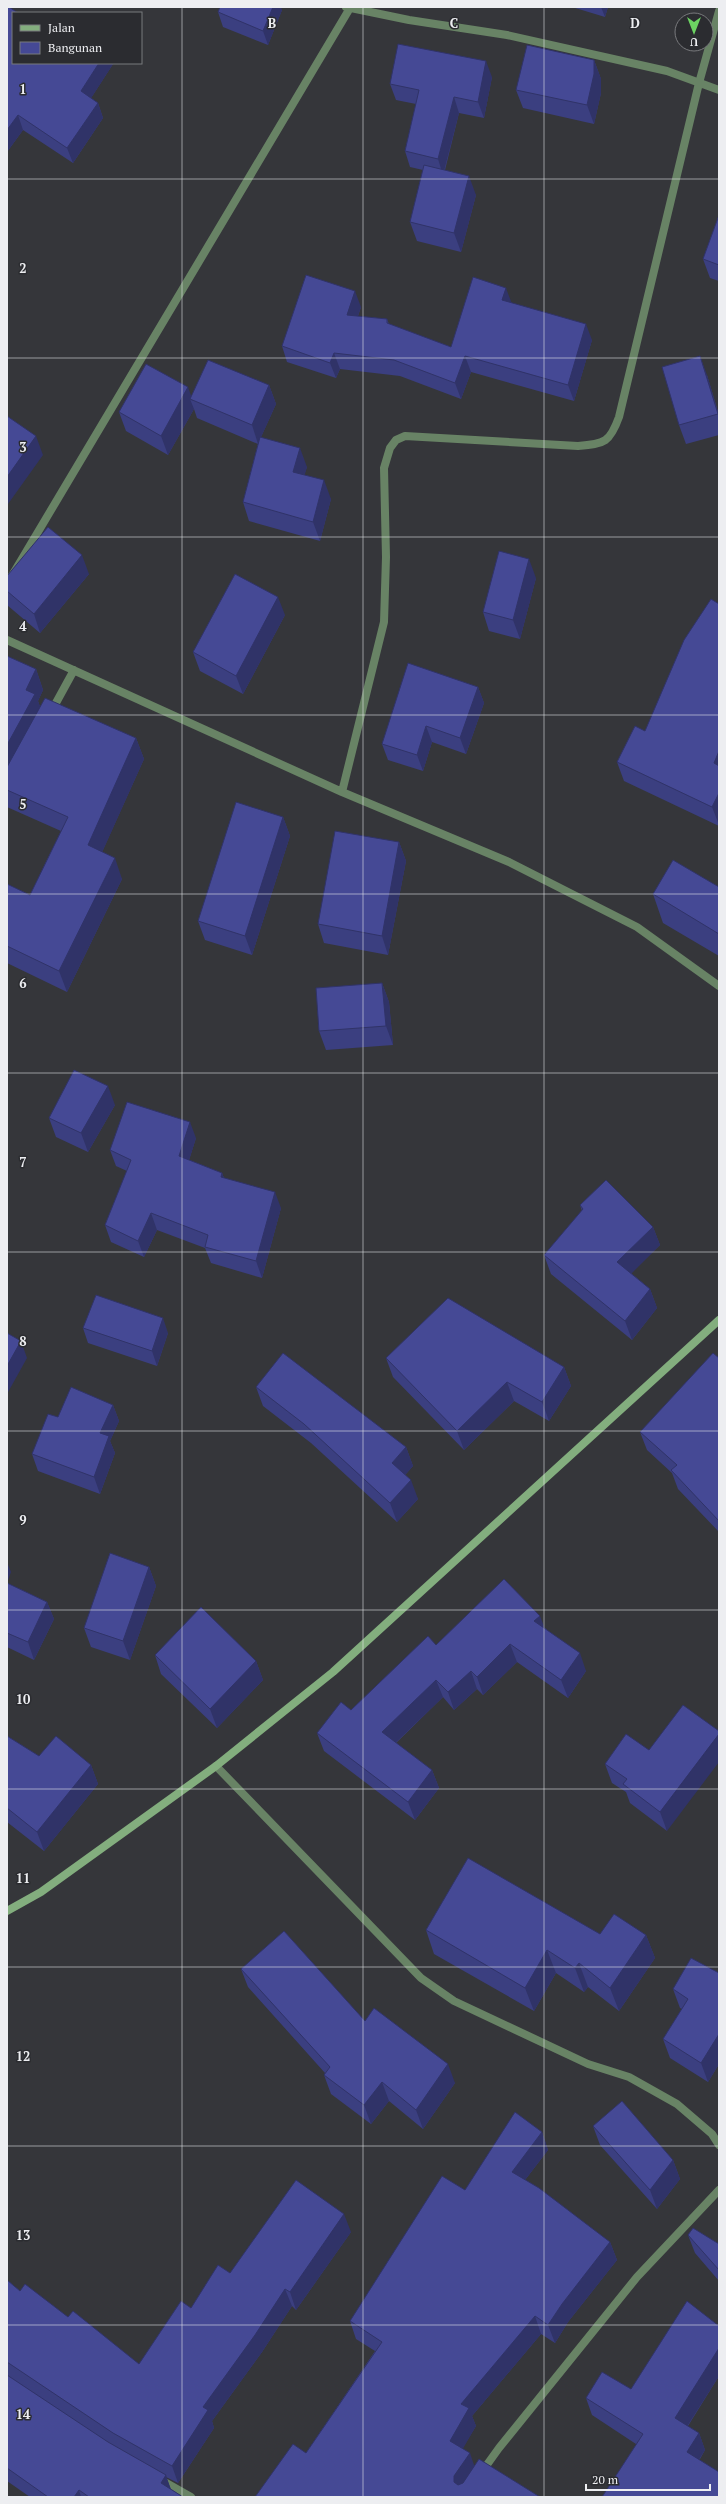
<svg xmlns="http://www.w3.org/2000/svg" width="726" height="2504" font-family="'PT Serif',serif">
<style>
.lines{fill:none;stroke-linecap:round;stroke-linejoin:round}
.street{stroke:#688365;stroke-width:8}
.secondary{stroke:#83ae7e;stroke-width:8}
.wall{fill:#3b3f80}
.shaded-wall{fill:#303368}
.building{fill:#454995;stroke:#303368}
.grid{fill:none;stroke:#edeef1;stroke-width:1;stroke-opacity:0.55}
.grid-label{font-size:13px;text-anchor:middle;font-weight:bold;fill:#edeef1;stroke:#2b2c30;stroke-width:3;stroke-linejoin:round;paint-order:stroke}
</style>
<rect width="100%" height="100%" fill="#35363a"/>
<g class="lines">
<path class="street" d="M346 7 409 20 507 35 667 71 719 90
M7 584 350 8
M7 640 342 792 509 862 637 927 719 986
M51 712 74 670
M342 792 384 622 386 557 384 468 390 448 396 440 405 436 578 446C605 444 610 442 619 417L699 83 719 11
M216 1766 421 1978 454 2001 588 2064 629 2077 677 2104 712 2134 719 2145
M481 2473 499 2448 637 2277 719 2190
M161 2480 191 2497"/>
<path class="secondary" d="M7 1911 41 1892 216 1766 333 1672 719 1320"/>
</g>
<path class="wall" d="M572 7H608L605 17Z
M282 10 268 45 223 27 218 12Z
M594 60 601 79V93L594 124 523 108 516 90Z
M13 63H113V64L91 98 98 103 103 118 73 163 23 130 7 152Z
M492 77 484 118 459 113 445 170 476 195 461 252 417 241 410 222 423 170 410 167 405 151 416 104 396 100 390 84Z
M719 215V281L710 278 703 259Z
M511 303 592 340 574 401 471 372 461 399 400 376 340 369 336 378 287 362 282 346 361 307 358 316 387 319 389 324 451 347Z
M707 375 719 415V435L686 444 679 425Z
M269 385 276 404 261 437 307 467 304 475 331 499 320 541 249 521 243 502 258 444 197 418 194 409 168 455 126 431 119 412 192 396Z
M89 574 40 633 7 605V576Z
M536 578 520 639 489 631 483 612Z
M719 604V826L624 781 617 762 645 731Z
M285 615 243 694 200 671 193 652Z
M36 669 43 690 38 701 40 707 136 738 144 759 102 852 122 879 67 992 7 963V884L30 895 61 831 7 807V790Z
M478 687 484 703 466 754 432 742 423 771 388 760 382 744Z
M283 817 290 836 252 955 205 940 198 921Z
M399 842 406 861 388 955 324 943 318 924Z
M719 887V956L663 923 653 894Z
M382 983 389 1002 393 1045 326 1050 319 1031Z
M115 1105 88 1152 56 1137 49 1118Z
M196 1138 189 1160 222 1173 224 1178 281 1208 262 1278 211 1263 205 1248 157 1230 144 1257 111 1242 105 1225 127 1171 116 1166 110 1150Z
M580 1205 653 1227 660 1245 631 1273 650 1289 657 1308 632 1340 551 1274 544 1255 582 1211Z
M83 1328 168 1333 157 1366 88 1343Z
M386 1358 564 1367 571 1386 549 1421 514 1401 464 1450 393 1377Z
M719 1358V1532L678 1489 672 1473 647 1450 640 1432Z
M256 1387 406 1447 413 1466 405 1475 418 1499 397 1522 311 1443 263 1406Z
M113 1405 119 1421 110 1441 115 1453 100 1494 38 1471 32 1454 58 1417Z
M149 1567 156 1586 130 1660 91 1647 84 1628Z
M7 1583 47 1602 54 1619 34 1660 7 1647Z
M545 1628 586 1671 568 1698 517 1662 483 1695 477 1689 454 1710 443 1697 396 1743 432 1770 439 1788 415 1820 324 1751 317 1733 351 1710 436 1645Z
M155 1655 256 1661 263 1680 217 1728 161 1674Z
M7 1736 39 1756 91 1765 98 1784 44 1851 7 1822Z
M649 1750 667 1831 630 1803 626 1792 612 1783 605 1764Z
M426 1930 600 1934 646 1935 655 1958 619 2011 588 1987 584 1992 556 1973 534 2011 434 1954Z
M241 1969 365 2021 455 2083 423 2129 389 2101 371 2124 331 2094 324 2075 325 2073 248 1987Z
M719 1973V2064L708 2082 670 2058 663 2039 682 2009 680 2008 673 1989Z
M593 2126 673 2160 680 2179 657 2209 600 2145Z
M542 2132 548 2150 525 2180 610 2242 617 2260 568 2322 555 2343 541 2334 472 2416 476 2426 462 2449 474 2466 306 2453 375 2351 356 2339 350 2321 465 2190Z
M351 2232 296 2310 292 2306 262 2352 212 2421 214 2428 178 2483 166 2477 171 2489 183 2497H30L7 2481V2280L20 2291 68 2317 139 2364 191 2308 230 2273Z
M688 2235 719 2244V2281L695 2253Z
M719 2326V2376L688 2426 699 2433 705 2450 700 2459 636 2444 592 2415 586 2398 631 2389Z"/>
<path class="shaded-wall" d="M273 7H281L282 10 268 45 263 31Z
M601 7H608L605 17Z
M594 60 601 79V93L594 124 587 105Z
M486 61 492 77 484 118 478 102Z
M99 63H113V64L86 106 81 91Z
M454 97 459 113 443 175 438 159Z
M98 103 103 118 73 163 67 148Z
M18 115 23 130 7 152V130Z
M469 176 476 195 461 252 454 233Z
M506 288 512 304 502 300Z
M355 291 361 307 353 331 347 315Z
M586 324 592 340 574 401 568 385Z
M334 353 340 369 336 378 330 363Z
M465 356 471 372 461 399 455 383Z
M700 356 707 375 719 415V418Z
M269 385 276 404 258 444 252 425Z
M188 387 193 401 190 399 194 409 168 455 161 436Z
M36 436 43 455 8 504 7 501V477Z
M300 448 307 467 300 491 293 472Z
M324 480 331 499 320 541 313 522Z
M82 555 89 574 40 633 34 614Z
M529 559 536 578 520 639 513 620Z
M278 597 285 615 243 694 236 676Z
M36 669 43 690 38 701 43 714 7 779V745L26 690Z
M478 687 484 703 466 754 460 738Z
M426 726 432 742 423 771 417 755Z
M136 738 144 759 96 866 88 845Z
M719 751V778L714 763Z
M719 793V825L712 807Z
M283 817 290 836 252 955 245 936Z
M399 842 406 861 388 955 382 936Z
M115 858 122 879 67 992 59 971Z
M382 983 389 1002 393 1045 386 1026Z
M108 1086 115 1105 88 1152 81 1133Z
M190 1122 196 1138 185 1173 179 1156Z
M222 1173 228 1189 221 1177Z
M275 1192 281 1208 262 1278 256 1261Z
M151 1213 157 1230 144 1257 138 1241Z
M653 1227 660 1245 624 1281 617 1262Z
M650 1289 657 1308 632 1340 625 1321Z
M163 1318 168 1333 157 1366 152 1351Z
M21 1341 27 1358 7 1394V1366Z
M564 1367 571 1386 549 1421 542 1402Z
M507 1382 514 1401 464 1450 457 1431Z
M113 1405 119 1421 110 1441 115 1453 100 1494 94 1477 100 1433Z
M406 1447 413 1466 399 1482 392 1463Z
M411 1480 418 1499 397 1522 390 1503Z
M7 1562 11 1572 7 1583Z
M149 1567 156 1586 130 1660 123 1641Z
M47 1602 54 1619 34 1660 28 1642Z
M540 1616 547 1634 534 1621Z
M510 1644 517 1662 483 1695 477 1677Z
M580 1653 586 1671 568 1698 561 1680Z
M256 1661 263 1680 217 1728 210 1709Z
M471 1671 477 1689 454 1710 448 1692Z
M436 1680 443 1697 388 1750 382 1732Z
M719 1734V1762L667 1831 660 1812Z
M91 1765 98 1784 44 1851 37 1832Z
M432 1770 439 1788 415 1820 408 1802Z
M646 1935 655 1958 619 2011 610 1988Z
M547 1950 556 1973 534 2011 525 1988Z
M579 1963 588 1987 584 1992 575 1968Z
M719 2034V2064L708 2082 701 2063Z
M448 2064 455 2083 423 2129 416 2110Z
M382 2082 389 2101 371 2124 364 2105Z
M542 2132 548 2150 518 2189 512 2172Z
M673 2160 680 2179 657 2209 650 2190Z
M344 2214 351 2232 296 2310 290 2292Z
M610 2242 617 2260 568 2322 555 2343 548 2325 562 2304Z
M285 2289 292 2306 262 2352 212 2421 214 2428 178 2483 172 2466 203 2407Z
M535 2316 541 2334 472 2416 476 2426 457 2459 450 2441 461 2404Z
M719 2348V2376L681 2436 675 2418Z
M699 2433 705 2450 693 2469 687 2452Z
M470 2453 476 2471 460 2494 454 2482V2476Z
M166 2475 172 2493 161 2483Z
M79 2490 81 2497H74Z"/>
<path class="building" d="M7 7H9L18 13H13V63H99L81 91 98 103 67 148 18 115 7 130Z
M220 7H273L263 31 218 12Z
M398 44 486 61 478 102 454 97 438 159 405 151 419 90 390 84Z
M527 45 594 60V74L587 105 516 90Z
M424 165 469 176 454 233 410 222Z
M719 215V265L703 259Z
M306 275 355 291 347 315 387 319V323L451 347 473 277 506 288 502 300 586 324 568 385 465 356 455 383 394 360 334 353 330 363 282 346Z
M700 356 718 414 679 425 662 367Z
M208 360 269 385 252 425 190 399Z
M146 364 188 387 161 436 119 412Z
M7 416 36 436 7 477Z
M260 437 300 448 293 472 324 480 313 522 243 502Z
M48 527 82 555 34 614 7 591V576Z
M499 551 529 559 513 620 483 612Z
M235 574 278 597 236 676 193 652Z
M711 599 719 604V751L714 763 719 766V793L712 807 617 762 635 726 645 731 684 640Z
M7 656 36 669 26 690 35 694 7 745Z
M408 663 478 687 460 738 426 726 417 755 382 744Z
M45 698 136 738 88 845 115 858 59 971 7 946V884L30 895 68 817 7 790V767Z
M236 802 283 817 245 936 198 921Z
M335 831 399 842 382 936 318 924Z
M673 860 719 887V934L653 894Z
M382 983 386 1026 319 1031 316 988Z
M74 1070 108 1086 81 1133 49 1118Z
M127 1102 190 1122 179 1156 222 1173 221 1177 275 1192 256 1261 205 1247 208 1235 151 1213 138 1241 105 1225 131 1160 110 1150Z
M606 1180 653 1227 617 1262 650 1289 625 1321 544 1255 583 1209 580 1205Z
M96 1295 163 1318 152 1351 83 1328Z
M448 1298 564 1367 542 1402 507 1382 457 1431 386 1358Z
M7 1333 21 1341 7 1366Z
M283 1353 406 1447 392 1463 411 1480 390 1503 304 1424 256 1387Z
M713 1353 719 1358V1521L671 1470 677 1465 640 1432Z
M71 1387 113 1405 100 1433 109 1436 94 1477 32 1454 48 1414 58 1417Z
M110 1553 149 1567 123 1641 84 1628Z
M504 1579 540 1616 534 1621 580 1653 561 1680 510 1644 477 1677 471 1671 448 1692 436 1680 382 1732 432 1770 408 1802 317 1733 341 1702 351 1710 428 1636 436 1645Z
M7 1583 47 1602 28 1642 7 1633Z
M201 1607 256 1661 210 1709 155 1655Z
M683 1705 719 1731V1734L660 1812 623 1784 627 1779 605 1764 626 1734 649 1750Z
M7 1736 39 1756 56 1736 91 1765 37 1832 7 1808Z
M468 1858 600 1934 614 1914 646 1935 610 1988 579 1963 575 1968 547 1950 525 1988 426 1930Z
M284 1931 365 2021 374 2008 448 2064 416 2110 382 2082 364 2105 324 2075 330 2067 241 1969Z
M691 1958 719 1973V2034L701 2063 663 2039 688 1999 673 1989Z
M622 2101 673 2160 650 2190 593 2126Z
M515 2112 542 2132 512 2172 539 2188 610 2242 562 2304 548 2325 535 2316 461 2404 469 2408 450 2441 470 2453 454 2476V2482L458 2485 463 2483 479 2459 540 2497H255L293 2444 306 2453 382 2342 350 2321 442 2176 465 2190Z
M296 2180 344 2214 290 2292 285 2289 255 2335 203 2407 208 2410 172 2466 113 2433 7 2362V2280L20 2291 25 2284 68 2317 73 2311 139 2364 181 2301 191 2308 218 2265 230 2273Z
M693 2228 719 2244V2270L688 2235Z
M687 2301 719 2326V2348L675 2418 699 2433 687 2452 719 2472V2497H602L643 2434 586 2398 602 2372 631 2389Z
M7 2375 108 2442 166 2475 161 2483 183 2497H89L79 2490 74 2497H48L7 2468Z"/>
<path class="grid" d="M182 7V2497M363 7V2497M544 7V2497M7 179H719M7 358H719M7 537H719M7 715H719M7 894H719M7 1073H719M7 1252H719M7 1431H719M7 1610H719M7 1789H719M7 1967H719M7 2146H719M7 2325H719"/>
<g class="grid-label">
<text x="272" y="28">B</text>
<text x="454" y="28">C</text>
<text x="635" y="28">D</text>
<text x="23" y="94">1</text>
<text x="23" y="273">2</text>
<text x="23" y="452">3</text>
<text x="23" y="631">4</text>
<text x="23" y="809">5</text>
<text x="23" y="988">6</text>
<text x="23" y="1167">7</text>
<text x="23" y="1346">8</text>
<text x="23" y="1525">9</text>
<text x="23" y="1704">10</text>
<text x="23" y="1883">11</text>
<text x="23" y="2061">12</text>
<text x="23" y="2240">13</text>
<text x="23" y="2419">14</text>
</g>
<rect width="726" height="2504" fill="none" stroke="#edeef1" stroke-width="16"/>
<rect x="12" y="12" width="130" height="52" fill="#2b2c30" stroke="#797a7d"/>
<rect x="20" y="25" width="20" height="6" fill="#83ae7e" stroke="#797a7d"/>
<text x="48" y="32" font-size="12" fill="#edeef1">Jalan</text>
<rect x="20" y="42" width="20" height="12" fill="#454995" stroke="#797a7d"/>
<text x="48" y="52" font-size="12" fill="#edeef1">Bangunan</text>
<g transform="translate(694 32) rotate(180)"><circle r="19" fill="#2b2c30" stroke="#797a7d"/>
<path d="M0-3L7 15L0 10L-7 15Z" fill="#6cd362"/>
<text y="-6" font-size="11" font-weight="bold" text-anchor="middle" fill="#edeef1">U</text>
</g>
<path d="M586 2484v6h124v-6" fill="none" stroke="#edeef1" stroke-width="2"/>
<text x="592" y="2484" font-size="12" fill="#edeef1" stroke="#2b2c30" stroke-width="3" paint-order="stroke">20 m</text>
</svg>
